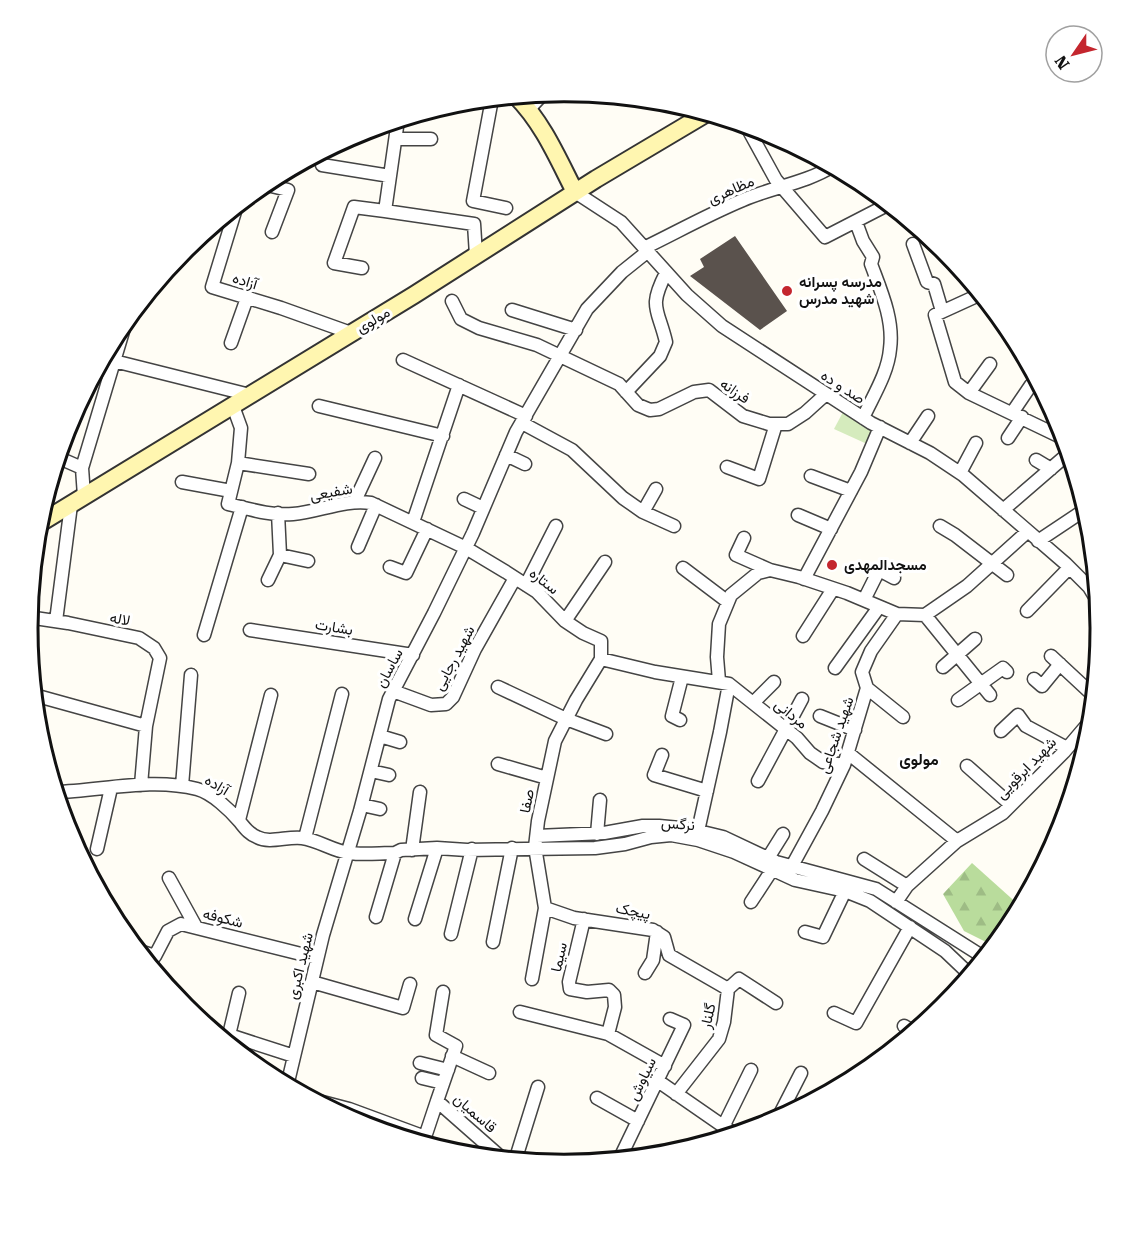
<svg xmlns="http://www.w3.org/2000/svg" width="1128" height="1257" font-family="'Roboto Serif',Vazirmatn,serif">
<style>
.green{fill:#d5ebbd}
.forest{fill:url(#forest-firs)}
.building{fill:#5a524d}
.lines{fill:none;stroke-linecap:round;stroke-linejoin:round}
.street-casing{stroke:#444;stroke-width:15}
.secondary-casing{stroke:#333;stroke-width:20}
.street{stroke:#fff;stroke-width:12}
.secondary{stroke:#fff6b0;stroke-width:16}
.poi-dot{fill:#c4262e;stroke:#fff;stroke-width:2}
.labels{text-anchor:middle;stroke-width:6;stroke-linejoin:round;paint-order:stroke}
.street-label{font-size:15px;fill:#111;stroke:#fff}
.poi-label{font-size:15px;font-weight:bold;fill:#111;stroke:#fff;text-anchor:start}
.neighbourhood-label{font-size:16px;font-weight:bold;fill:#111;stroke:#fff}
.rim{fill:none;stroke:#111;stroke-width:3}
</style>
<defs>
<pattern id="forest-firs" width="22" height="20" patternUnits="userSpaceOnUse" patternTransform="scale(1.5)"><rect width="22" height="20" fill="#b9dc9c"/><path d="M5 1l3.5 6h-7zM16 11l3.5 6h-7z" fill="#9ebc85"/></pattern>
</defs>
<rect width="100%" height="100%" fill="#fffdf5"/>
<path class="green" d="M843 412 874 429 867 444 834 429Z"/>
<path class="forest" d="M972 863 1021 907 1010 927 994 946 964 931 943 894Z"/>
<path class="building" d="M735 236 787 311 760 330 690 276 704 267 700 259Z"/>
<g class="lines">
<g class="street-casing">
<path id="street" d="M492 99 473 201 506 208
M529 109 544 93
M748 129 776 180 825 237 889 204
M396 139H431
M322 165 390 176
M263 184 288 190 272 232
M575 192 621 222 687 295 722 326 871 423 930 453 963 475 1066 564 1089 587 1098 602
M237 205 212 287 281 308 351 333
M385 211 474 224 476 255
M856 222 863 241 873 257 871 264C881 291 894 320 890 349 888 373 873 396 863 418
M913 244 927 282 934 284 942 311
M644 248C677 232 709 214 743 200 773 187 806 183 833 166
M362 268 334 263 354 207 385 211 398 120
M981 294 935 315 955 382 969 393 1065 439
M452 301 461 319 479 328 537 345 619 384 638 405 650 410 659 409 694 392 709 390 743 416 769 424H788L805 413 826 394
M512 310 576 330
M231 343 247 298
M403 360 526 416
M114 361 250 395
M626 392 660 356 666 342C658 308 648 308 666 273
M969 393 990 364
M233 406 241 428 238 463 228 504C249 509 271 516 293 514 319 512 344 499 371 503L466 548 506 572 537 592 565 621 583 633 601 641V659L576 700 555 741 538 821 535 847 545 908 532 979
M319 406 443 436
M1012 413 1031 385
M522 423 572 450 623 498 643 512 674 526
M1008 438 1022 417
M910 443 928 416
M506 455 525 464
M57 457 82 468
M1036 460 1051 469
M238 463 309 474
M727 467 759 479 776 424
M960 473 976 443
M811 476 851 491
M182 482 231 491
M84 496 82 468 127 318
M464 499 483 508
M355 501 375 458
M1003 510 1069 453
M643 512 656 489
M798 515 831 529
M413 522 459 385
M940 526 955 535 1007 575
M744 538 736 555 770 570
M1038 541 1086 509
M358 547 376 505
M280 555 308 561
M390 567 406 573 427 529
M683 568 728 602
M804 579 861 472 880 427
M268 580 280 555 278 513
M526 585 556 526
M864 600 879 570 894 578
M1027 611 1069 568
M925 615 990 695
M28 617 68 623 139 638 154 648 160 658 146 726 141 785
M56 621 71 505
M565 621 605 562
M250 630 413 655
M204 635 242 507
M803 636 833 589
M1051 656 1094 696
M601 659 655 672 729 684 797 738 810 753 823 762 844 765
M943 667 975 639
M835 668 879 607
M1034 679 1042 686 1060 664
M719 681 717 657 719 624 731 595 758 573 770 570 799 577 847 593 897 614 925 615 967 586 1027 532
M498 687 566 719 606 734
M867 688 903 717
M393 691 431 705 446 704 453 697 475 649 515 578
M34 695 146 726
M958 700 1003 668 1007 672
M753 703 774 682
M820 716 855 730
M680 720 672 716 682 677
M1001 731 1018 715 1026 726 1067 748
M380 736 400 742
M848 753 957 841
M662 755 654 775 707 791
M498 764 547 778
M967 766 1011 805
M371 771 389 775
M758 781 802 699
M182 786 191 675
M55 792C101 791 151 777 197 789 212 793 230 810 240 822 245 828 249 834 257 837 270 844 287 836 302 838 318 840 333 851 349 853 364 855 380 853 395 853L401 850 437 848 467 850 595 848 625 844 651 837 671 835 698 840 734 852 795 880 845 891 870 901 945 951 965 970 968 978
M362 805 380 809
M239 820 271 695
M698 831 720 732 729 684
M597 834 600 800
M537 836 604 833 643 826H659L690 829 723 837 776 862 876 889 985 958
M305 838 342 694
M97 849 111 788
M412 850 420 792
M768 858 783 834
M864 859 907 886
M792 866 822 811 844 765 867 688 862 672 871 651 897 614
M169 878 196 927
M751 902 772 870
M896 902 907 886 957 841 1003 813 1064 752 1092 719
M545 908 574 918 653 930 664 937 669 955 728 989
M376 917 395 853
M415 919 437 848
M584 919 569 982 570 989 587 992 609 990 614 995 615 1007 608 1034
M805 932 823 937 845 891
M451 934 472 849
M493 942 512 848
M136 950 155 956 168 931 181 924 317 958
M645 973 653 960 657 932
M312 982 403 1008 410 984
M239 993 229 1035 294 1056
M520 1012 608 1034 665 1066
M834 1013 856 1023 910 927
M904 1026 914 1032
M452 1056 489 1073
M420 1063 448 1070
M422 1078 443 1083
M658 1081 736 1135
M287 1086 323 935 360 811 389 699 434 613 473 533 516 432 587 309 622 272 647 252
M840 1087 841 1085
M676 1094 719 1039 724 1022 728 989 739 979 776 1003
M597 1098 638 1121
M311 1099 349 1109 425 1137 437 1101 504 1160
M437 1101 456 1046 436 1035 443 992
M777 1120 801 1073
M723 1127 751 1070
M619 1160 684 1025 670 1019
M515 1161 538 1087"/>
</g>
<g class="secondary-casing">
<path id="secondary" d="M516 96C543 123 558 159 575 192
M37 525 414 295 596 179 707 113"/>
</g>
<use href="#street" class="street"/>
<use href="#secondary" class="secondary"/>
</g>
<g class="poi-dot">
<circle cx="787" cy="291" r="6"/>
<circle cx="832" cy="565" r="6"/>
</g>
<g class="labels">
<g class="street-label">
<text transform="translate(731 190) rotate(-24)" y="5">مظاهری</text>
<text transform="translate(245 281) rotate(17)" y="5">آزاده</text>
<text transform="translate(373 320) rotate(-31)" y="5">مولوی</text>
<text transform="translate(843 387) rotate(33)" y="5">صد و ده</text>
<text transform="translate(735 391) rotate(35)" y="5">فرزانه</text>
<text transform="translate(331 492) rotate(-10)" y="5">شفیعی</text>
<text transform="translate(544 581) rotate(38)" y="5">ستاره</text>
<text transform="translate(120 619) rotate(11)" y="5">لاله</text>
<text transform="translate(334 627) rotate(9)" y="5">بشارت</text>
<text transform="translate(454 658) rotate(-62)" y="5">شهید رجایی</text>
<text transform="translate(389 668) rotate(-62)" y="5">ساسان</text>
<text transform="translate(791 714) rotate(39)" y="5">مردانی</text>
<text transform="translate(836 735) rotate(-71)" y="5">شهید شجاعی</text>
<text transform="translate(1026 768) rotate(-46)" y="5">شهید ابرقویی</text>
<text transform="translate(217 785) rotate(31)" y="5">آزاده</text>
<text transform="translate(527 801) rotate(-79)" y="5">صفا</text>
<text transform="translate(678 824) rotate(5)" y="5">نرگس</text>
<text transform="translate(633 911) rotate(11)" y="5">پیچک</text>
<text transform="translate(223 918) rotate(14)" y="5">شکوفه</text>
<text transform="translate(559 957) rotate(-77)" y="5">سیما</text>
<text transform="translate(300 966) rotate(-76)" y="5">شهید اکبری</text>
<text transform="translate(708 1016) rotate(-78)" y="5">گلنار</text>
<text transform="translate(642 1079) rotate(-64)" y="5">سیاوش</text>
<text transform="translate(475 1113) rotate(41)" y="5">قاسمیان</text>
</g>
<g class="poi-label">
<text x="799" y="287">مدرسه پسرانه<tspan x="799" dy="17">شهید مدرس</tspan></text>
<text x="844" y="570">مسجدالمهدی</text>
</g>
<g class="neighbourhood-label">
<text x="919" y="765">مولوی</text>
</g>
</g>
<path d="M0 0H1128V1257H0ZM38 628a526 526 0 1 1 1052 0a526 526 0 1 1-1052 0Z" fill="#fff" fill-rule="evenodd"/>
<path class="rim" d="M38 628a526 526 0 1 1 1052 0a526 526 0 1 1-1052 0Z"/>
<g transform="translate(1074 54) rotate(235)"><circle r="28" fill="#ffffff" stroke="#a0a0a0" stroke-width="1.5"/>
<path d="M0-4.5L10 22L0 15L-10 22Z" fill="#c4262e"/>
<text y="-9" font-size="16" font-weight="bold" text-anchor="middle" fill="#111111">N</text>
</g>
</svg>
